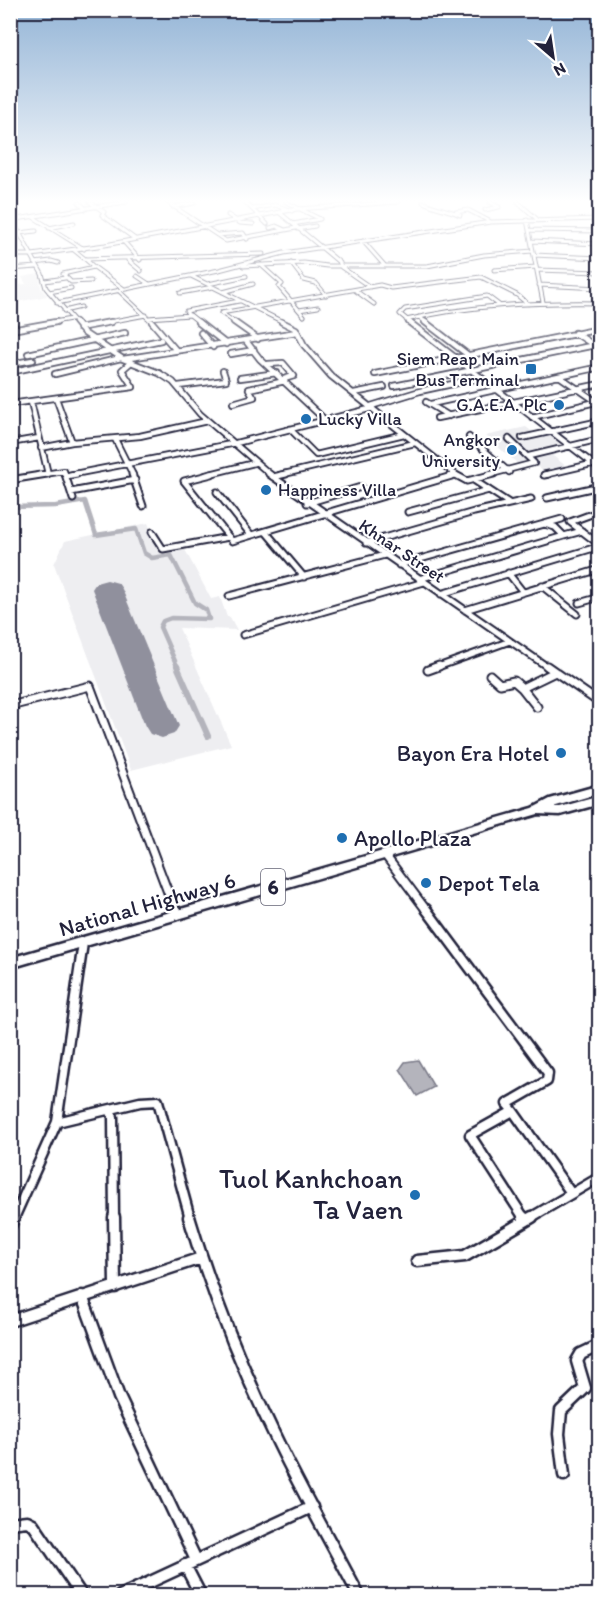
<svg xmlns="http://www.w3.org/2000/svg" width="610" height="1606" font-family="Itim,sans-serif">
<style>
.built{fill:#eeeef1}
.water{fill:#b4b4bc;stroke:#7a7a88;stroke-width:1.5}
.lines{fill:none;stroke-linecap:round;stroke-linejoin:round}
.canal-far1{stroke:#b4b4bc;stroke-width:4.5}
.canal{stroke:#b4b4bc;stroke-width:6}
.runway{fill:#90909d;fill-rule:evenodd}
.minor-far5-casing{stroke:#22223b;stroke-width:5}
.minor-far4-casing{stroke:#22223b;stroke-width:8}
.minor-far3-casing{stroke:#22223b;stroke-width:9}
.minor-far2-casing{stroke:#22223b;stroke-width:11}
.minor-far1-casing{stroke:#22223b;stroke-width:13}
.minor-casing{stroke:#22223b;stroke-width:15}
.highway-casing{stroke:#22223b;stroke-width:5}
.minor-far5{stroke:#fff;stroke-width:3}
.minor-far4{stroke:#fff;stroke-width:4.5}
.minor-far3{stroke:#fff;stroke-width:5}
.minor-far2{stroke:#fff;stroke-width:7}
.minor-far1{stroke:#fff;stroke-width:8}
.minor{stroke:#fff;stroke-width:10}
.highway{fill:#fff;fill-rule:evenodd}
.poi-dot{fill:#1f6fb2;stroke:#fff;stroke-width:2}
.labels{text-anchor:middle;stroke-width:4.5;stroke-linejoin:round;paint-order:stroke}
.far-poi-label{font-size:18px;fill:#22223b;stroke:#fff;text-anchor:end}
.far-street-label{font-size:18px;fill:#22223b;stroke:#fff}
.shield{fill:#fff;stroke:#646476;stroke-width:1.5}
.shield-label{font-size:21px;font-weight:bold;fill:#22223b}
.poi-label{font-size:22px;fill:#22223b;stroke:#fff;text-anchor:start}
.street-label{font-size:22px;fill:#22223b;stroke:#fff}
.near-poi-label{font-size:27px;fill:#22223b;stroke:#fff;text-anchor:end}
</style>
<rect width="100%" height="100%" fill="#fff"/>
<filter id="ink" filterUnits="userSpaceOnUse"><feTurbulence type="fractalNoise" baseFrequency=".0167" numOctaves="2"/><feDisplacementMap in="SourceGraphic" scale="12" xChannelSelector="R" yChannelSelector="G"/><feConvolveMatrix kernelMatrix="1 2 1 2 8 2 1 2 1" color-interpolation-filters="sRGB"/></filter>
<g filter="url(#ink)">
<path class="built" d="M39 274 43 280 40 281 41 288 47 296 12 303 11 301V286L26 284 22 277Z
M526 427 534 433 530 434 551 432 570 446 548 452 567 467 544 472 535 465 523 468 485 436Z
M148 523 159 550 183 546 211 599 220 597 227 617H230L237 630 179 628 231 745 131 770 54 564 65 541Z"/>
<path class="water" d="M418 1060 434 1087 417 1096 400 1069 405 1062Z"/>
<g class="lines">
<path class="canal-far1" d="M10 507 56 506 85 501 96 535 136 529 144 553 152 558 171 555 195 603 206 610 209 619 171 618 163 621 160 627 178 668"/>
<path class="canal" d="M177 666 208 736"/>
<path class="runway" d="M107 580 118 583 122 589 179 726 174 734 162 738 150 734 145 726 92 589 96 583Z"/>
<g class="minor-far5-casing">
<path id="minor-far5" d="M79 202 86 209
M90 202 104 212 102 215 135 239
M167 202 226 241 296 228
M245 202 267 224
M286 202 320 219 293 224
M423 202C435 208 447 209 460 215
M518 202 538 220
M173 207 194 203
M252 209 275 205 292 211
M485 210 499 207 490 202
M456 212 468 210 491 222
M280 213 340 263 341 267 370 287
M228 215 240 223 253 224
M10 216 42 274 46 288 76 323
M33 217 84 249
M10 220 126 202
M527 220 543 302
M49 228 74 223
M270 228 276 226 285 230
M298 229 315 226
M530 230 600 231
M19 233 36 231
M217 235 243 233 247 239
M363 241 385 266
M531 241 600 244
M124 242 140 260
M74 250 85 259 263 254
M10 255H31
M32 255 105 245 297 209 398 202
M534 255 600 258
M85 259 94 267 63 274 71 282 91 281
M128 260 141 271
M35 263 51 261 58 263
M291 263 304 280 316 283 326 295
M261 265 282 284 279 287 304 316
M243 266 304 263 327 266H427L484 255 533 251
M94 267 124 289
M10 269 37 267
M494 270 536 267
M537 270 600 272
M137 276 149 284
M191 276 285 323
M45 281 65 278
M208 284 246 276
M539 285 600 288
M118 290 153 323
M356 291 374 304
M49 292 71 288
M223 292 253 284
M180 293 213 287
M57 303 219 270 284 253 491 222 600 219
M299 310 318 307
M64 311 81 307
M221 313 380 285 391 288 481 277 517 295 528 304
M221 313 236 323
M188 314 186 311 239 301
M419 317 427 323
M148 318 190 315 200 323
M10 320 13 323
M406 320C470 305 534 302 600 303
M48 323 71 319
M103 323 146 315
M411 323 400 314 405 309 487 296 499 305"/>
</g>
<g class="minor-far4-casing">
<path id="minor-far4" d="M11 322 17 329 56 322
M75 322 84 333 123 359 159 373 173 382 200 414 271 475
M152 322 175 349
M198 322 226 344
M234 322 258 339
M282 322 296 329 304 345 331 376 456 475
M409 322 600 469
M425 322 468 355
M79 328 111 322
M201 333 213 347
M575 333 600 349
M246 341 260 359 325 420
M28 354 125 333
M231 354 254 350
M123 359 297 332
M10 364 33 360
M268 364 283 363 294 376 284 379
M10 372 161 340
M55 374 121 358
M375 374 600 329
M559 376 597 402
M240 378 277 373
M178 386 226 380 223 371
M394 386 600 344
M354 393 384 387
M56 398 72 442 140 436 207 421
M31 402 48 474
M426 402 449 416
M233 403 254 397 249 389 285 381
M10 404 133 387 122 370 130 363
M431 404 600 367
M371 406 420 391 480 378
M532 417 600 401
M437 418 600 384
M290 429 316 455 404 434
M469 437 509 472
M522 438 600 421
M115 439 133 475
M10 443 39 438
M41 448 72 442
M529 456 600 439
M38 475 64 471 65 475
M69 475 236 443 373 408
M206 475 254 463
M280 475 415 443
M488 475 534 463 509 439
M544 475 600 462"/>
</g>
<g class="minor-far3-casing">
<path id="minor-far3" d="M65 474 73 499
M132 474 143 506
M212 474 184 481 232 541 455 475
M269 474 549 668
M454 474 467 481 494 474
M544 475 549 474
M66 476 77 474
M273 477 286 474
M10 480 47 474
M475 481 509 503
M71 492 135 480
M217 492 251 535
M547 498 600 486
M307 503 361 487
M408 512 489 490
M570 522 600 511
M152 532 163 549 229 537
M266 532 304 577
M564 536 582 531
M366 543 474 512 531 499
M399 565 562 519
M508 573 523 592
M419 579 564 536 555 527 544 524
M542 586 577 614
M441 594 597 547 596 542 570 522
M229 596 385 555
M579 603 600 597
M465 610 600 569
M243 635 424 582
M435 668 510 641"/>
</g>
<g class="minor-far2-casing">
<path id="minor-far2" d="M547 666 600 703
M428 670 439 666
M490 675 500 684 514 681 522 688 555 672
M522 688 537 707
M10 706 90 686 175 911
M385 855 427 911"/>
</g>
<g class="minor-far1-casing">
<path id="minor-far1" d="M175 909 177 915
M426 909 548 1073 547 1081 507 1104 513 1111 470 1135 524 1218
M110 1110 113 1117 114 1218
M513 1111 571 1193
M57 1122 140 1102 158 1101 190 1218
M14 1218 57 1122 83 943
M530 1218 600 1177"/>
</g>
<g class="minor-casing">
<path id="minor" d="M114 1217 115 1287
M189 1217C211 1291 240 1364 274 1434 300 1489 331 1542 359 1596
M523 1217 525 1219
M10 1226 14 1217
M417 1261 465 1256 532 1217
M82 1296 119 1397 196 1560
M10 1321 201 1258
M564 1475 559 1434 561 1411 585 1388 577 1361 581 1354 600 1345
M10 1523 27 1521 33 1524 82 1596
M185 1565 201 1596
M120 1596 312 1507"/>
</g>
<g class="highway-casing">
<path id="highway" d="M600 785V793L553 807H560L600 796V804L560 815 538 814 10 968V958L533 808 550 799Z"/>
</g>
<use href="#minor-far5" class="minor-far5"/>
<use href="#minor-far4" class="minor-far4"/>
<use href="#minor-far3" class="minor-far3"/>
<use href="#minor-far2" class="minor-far2"/>
<use href="#minor-far1" class="minor-far1"/>
<use href="#minor" class="minor"/>
<use href="#highway" class="highway"/>
</g>
</g>
<linearGradient id="sky" x2="0" y2="1"><stop stop-color="#93b4d6"/><stop offset="0.47" stop-color="#fff"/><stop offset="1" stop-color="#fff" stop-opacity="0"/></linearGradient>
<rect width="610" height="427" fill="url(#sky)"/>
<g class="poi-dot">
<rect x="525" y="363" width="12" height="12" rx="3"/>
<circle cx="559" cy="405" r="6"/>
<circle cx="306" cy="419" r="6"/>
<circle cx="512" cy="450" r="6"/>
<circle cx="266" cy="490" r="6"/>
<circle cx="561" cy="753" r="6"/>
<circle cx="342" cy="838" r="6"/>
<circle cx="426" cy="883" r="6"/>
<circle cx="415" cy="1195" r="6"/>
</g>
<g class="labels">
<g class="far-poi-label">
<text x="519" y="365">Siem Reap Main<tspan x="519" dy="21">Bus Terminal</tspan></text>
<text x="547" y="411">G.A.E.A. Plc</text>
<text x="318" y="425" text-anchor="start">Lucky Villa</text>
<text x="500" y="446">Angkor<tspan x="500" dy="21">University</tspan></text>
<text x="278" y="496" text-anchor="start">Happiness Villa</text>
</g>
<g class="far-street-label">
<text transform="translate(402 551) rotate(34)" y="6">Khnar Street</text>
</g>
<rect class="shield" x="261" y="869" width="24" height="36" rx="4.5"/>
<g class="shield-label">
<text x="273" y="894">6</text>
</g>
<g class="poi-label">
<text x="549" y="761" text-anchor="end">Bayon Era Hotel</text>
<text x="354" y="846">Apollo Plaza</text>
<text x="438" y="891">Depot Tela</text>
</g>
<g class="street-label">
<text transform="translate(147 904) rotate(-16)" y="8">National Highway 6</text>
</g>
<g class="near-poi-label">
<text x="403" y="1188">Tuol Kanhchoan<tspan x="403" dy="31">Ta Vaen</tspan></text>
</g>
</g>
<rect width="610" height="1606" fill="none" stroke="#fff" stroke-width="36"/>
<rect x="18" y="18" width="574" height="1570" fill="none" stroke="#22223b" stroke-width="2" filter="url(#ink)"/>
<g transform="translate(553 57) rotate(151)" stroke="#ffffff" stroke-width="4.5" paint-order="stroke">
<path d="M0-4.5L10 22L0 15L-10 22Z" fill="#22223b"/>
<text y="-9" font-size="16" font-weight="bold" text-anchor="middle" fill="#22223b">N</text>
</g>
</svg>
